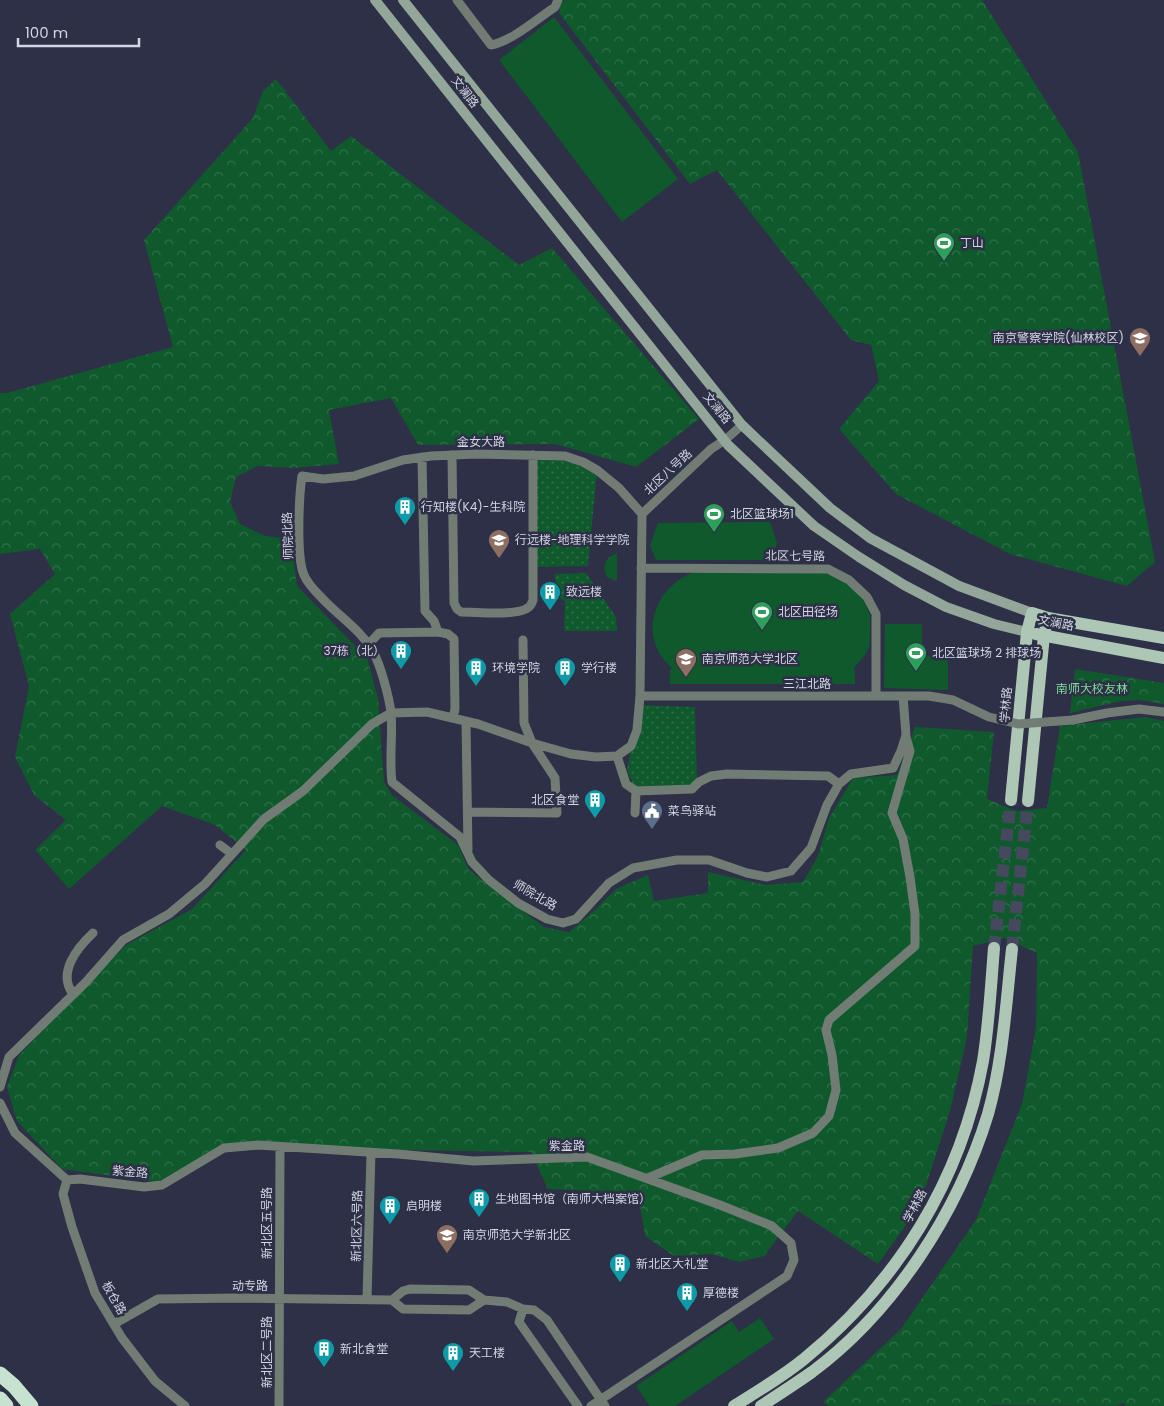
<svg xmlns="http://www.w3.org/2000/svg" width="1164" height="1406" font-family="Poppins,'Noto Sans SC',sans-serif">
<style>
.grass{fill:url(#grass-tufts)}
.forest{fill:url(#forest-crowns)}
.garden{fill:url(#garden-dots)}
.pitch{fill:#0f592d}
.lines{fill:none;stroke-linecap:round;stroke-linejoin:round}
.primary-tunnel{stroke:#46495e;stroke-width:12;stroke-dasharray:12 6;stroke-linecap:butt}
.street{stroke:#717c74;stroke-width:9}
.secondary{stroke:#94a699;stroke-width:10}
.primary{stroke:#aec6b5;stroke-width:12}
.highway{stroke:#c7e3cf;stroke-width:15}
.street-bridge{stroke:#717c74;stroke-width:9}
.labels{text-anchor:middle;stroke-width:5;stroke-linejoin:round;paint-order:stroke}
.street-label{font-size:12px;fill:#d2d5e3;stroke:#2d3046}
.poi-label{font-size:12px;fill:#d2d5e3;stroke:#2d3046;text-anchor:start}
.park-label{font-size:12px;fill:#7edc99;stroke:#2d3046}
</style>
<defs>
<pattern id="grass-tufts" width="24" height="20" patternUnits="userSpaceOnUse" patternTransform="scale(1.25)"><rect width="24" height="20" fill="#0f592d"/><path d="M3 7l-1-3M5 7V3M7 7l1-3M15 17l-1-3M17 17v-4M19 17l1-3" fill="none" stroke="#31704b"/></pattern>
<pattern id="forest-crowns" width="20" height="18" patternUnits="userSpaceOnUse" patternTransform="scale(1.25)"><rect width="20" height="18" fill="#0f592d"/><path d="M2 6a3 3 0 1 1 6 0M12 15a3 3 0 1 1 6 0" fill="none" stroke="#31704b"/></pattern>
<pattern id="garden-dots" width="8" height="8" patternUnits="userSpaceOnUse" patternTransform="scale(1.25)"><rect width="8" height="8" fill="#0f592d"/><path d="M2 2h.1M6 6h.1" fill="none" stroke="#31704b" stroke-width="1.8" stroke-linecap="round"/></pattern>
</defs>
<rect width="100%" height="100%" fill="#2d3046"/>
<path class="grass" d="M617 553V581H616L607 577C601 566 605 558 617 553Z"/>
<path class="forest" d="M565 0H982L1078 152 1155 562 1127 586 1010 554 896 494 839 429 879 381 871 345 851 340 717 170 690 184 559 13 561 3Z
M276 79 331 151 351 136 519 265 552 248 699 419 636 467 555 444 418 445 391 398 329 410 339 464 293 468 258 466 236 477 230 502 240 524 265 536 291 539 297 586 367 658 378 698 384 782 392 795 458 845 469 870 544 927 569 932 596 909 616 889 648 875 654 901 708 893V872L766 885 803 882 818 856 829 818 853 778 897 775 915 727 994 732 987 799 1017 811 1047 808 1060 726 1145 717 1164 721V1406H1126L1124 1403 1116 1406 992 1405 991 1406H828L823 1402 901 1329 976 1220 1022 1104 1036 1028 1037 953 1004 938 973 946 967 1037 950 1111 919 1207 878 1264 798 1211 764 1256 739 1262 712 1254 674 1256 645 1236 638 1193 548 1189 531 1152 222 1147 157 1182 62 1169 17 1121 7 1087 19 1055 126 945 192 909 246 850 215 825 162 806 69 889 35 850 66 820 34 795 15 757 29 686 10 614 55 574 40 549 0 554V393H7L173 347 144 240 253 118 263 91Z
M1075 669 1164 683V704L1138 700 1121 701 1070 713Z"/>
<path class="garden" d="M533 455 565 456 597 470 588 566 535 567Z
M586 573 616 617 617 631H564L565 601 556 596 555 574Z
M640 705 695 707 697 784 636 791 627 770Z"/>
<path class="pitch" d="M554 17 678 179 622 222 499 60Z
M770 522 777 543 771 560H656L650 546 658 523Z
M696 571H830L856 589 865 602 870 615V639L869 647 865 655 853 669 855 670V684H670V669H673C635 637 654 586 696 571Z
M885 624H922V656L948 657V690L884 688Z
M760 1318 774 1339 675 1406H650L636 1386 732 1321 739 1332Z"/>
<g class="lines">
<path class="primary-tunnel" d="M994 948 1011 800
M1012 949 1028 801"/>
<path class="street" d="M457 0 491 45C512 41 537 19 555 7L558 0
M452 455 454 603 457 609 461 612C478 612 511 616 526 609 530 607 532 604 533 600V455
M422 457 425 611 434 621 438 632
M642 514 619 488 597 470 583 462 565 456 477 454 431 456 403 460 354 476 323 479 302 476C299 496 296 557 304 575 307 582 315 591 320 596 337 615 359 628 373 651 381 667 389 696 391 713 393 736 389 759 392 782L460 837 472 862 489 880 518 903 547 919 563 923 576 919 609 883 633 868 677 860H709L747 873 767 877 791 871 811 848 827 805 839 784 851 774 893 768 901 751 906 735 903 696
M642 514 711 449 725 440 742 425
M641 568 828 569 849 580 867 597 876 614V696
M368 645 379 633 438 632 448 634 454 639 455 709 453 718
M640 696 642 514
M1073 720 1107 713 1139 709 1164 712
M466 721 468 850
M617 756 626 784 636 791 692 789 699 782 711 776 727 774 828 776 839 784
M468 812 557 813 555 778 532 743 524 723 523 640
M635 813 636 791
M220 845 232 854
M73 994C57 973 77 948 93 933
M0 1087 9 1057 86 982 123 940 169 914 205 884 264 819 303 791 372 724 391 713 427 712 478 724 532 743 571 754 596 757 617 756 631 746 637 730 640 696H929L953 700 972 709
M0 1103 15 1133 67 1180
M648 1178 702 1155 735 1154 778 1148 813 1133 829 1116 836 1090 832 1055 826 1030 829 1020 915 946V914L910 877 903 839 892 813 910 751 906 737
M67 1180 80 1179 144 1187 162 1185 224 1148 258 1145 398 1154 473 1161 587 1157 720 1205 772 1226 791 1243 794 1260 787 1276 591 1406
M67 1180 63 1194 72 1227 95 1293 122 1338 155 1381 185 1406
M367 1299 371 1152
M392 1300 403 1291 410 1289 469 1290 484 1300
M392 1300 403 1309 469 1310 484 1300
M484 1300 507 1302 523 1309 534 1310 547 1320 605 1406
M523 1309 519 1322 578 1406
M114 1324 158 1299 239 1298 392 1300
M279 1406 280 1147"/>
<path class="secondary" d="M375 0 728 445 814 526 859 557 904 585 946 607 994 624 1027 632
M403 0 742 425 830 508 870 538 959 586 1032 613"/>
<path class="primary" d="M1036 634 1164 658
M1011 800 1027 632 1032 613 1048 618 1164 638
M1028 801 1044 635 1048 618
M734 1406C758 1391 782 1377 804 1359 898 1282 961 1181 983 1061 989 1024 991 985 994 948
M761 1406C778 1395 795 1384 812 1372 894 1311 958 1212 988 1114 1003 1061 1006 1003 1012 949"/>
<path class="highway" d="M0 1374 14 1386 31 1406
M0 1399 6 1406"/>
<path class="street-bridge" d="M972 709 989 717 1018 724 1073 720"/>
</g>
<defs>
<g id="stadium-pin" transform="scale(1.125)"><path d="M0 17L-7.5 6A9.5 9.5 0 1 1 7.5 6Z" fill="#2e9e5b" stroke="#2d3046"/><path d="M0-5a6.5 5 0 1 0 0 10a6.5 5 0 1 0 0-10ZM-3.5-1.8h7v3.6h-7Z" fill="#fff"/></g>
<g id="university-pin" transform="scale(1.125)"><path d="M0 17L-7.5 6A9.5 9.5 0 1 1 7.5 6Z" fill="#8d6e63" stroke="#2d3046"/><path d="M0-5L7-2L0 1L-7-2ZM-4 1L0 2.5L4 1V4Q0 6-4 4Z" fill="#fff"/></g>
<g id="building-pin" transform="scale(1.125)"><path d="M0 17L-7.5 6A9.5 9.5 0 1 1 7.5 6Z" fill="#0f9aa8" stroke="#2d3046"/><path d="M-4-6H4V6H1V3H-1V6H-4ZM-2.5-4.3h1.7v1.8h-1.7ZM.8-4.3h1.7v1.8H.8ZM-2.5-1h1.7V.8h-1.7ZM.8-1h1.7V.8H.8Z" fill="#fff"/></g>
<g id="civic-pin" transform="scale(1.125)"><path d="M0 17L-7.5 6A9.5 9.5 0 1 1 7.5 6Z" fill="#5c6f8a" stroke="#2d3046"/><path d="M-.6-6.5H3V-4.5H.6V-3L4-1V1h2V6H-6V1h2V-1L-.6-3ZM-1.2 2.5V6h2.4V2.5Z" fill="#fff"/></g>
</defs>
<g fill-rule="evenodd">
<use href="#stadium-pin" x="944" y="243"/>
<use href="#university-pin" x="1140" y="338"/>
<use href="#building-pin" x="405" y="507"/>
<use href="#stadium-pin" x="714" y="514"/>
<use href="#university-pin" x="499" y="540"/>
<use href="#building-pin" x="550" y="592"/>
<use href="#stadium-pin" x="762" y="612"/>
<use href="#building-pin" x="401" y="651"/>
<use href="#stadium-pin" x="916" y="653"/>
<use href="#university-pin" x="686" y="659"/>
<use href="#building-pin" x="476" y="668"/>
<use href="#building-pin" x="565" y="668"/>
<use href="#building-pin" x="595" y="800"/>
<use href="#civic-pin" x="652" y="811"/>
<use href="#building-pin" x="479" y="1199"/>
<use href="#building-pin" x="390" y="1206"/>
<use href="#university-pin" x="447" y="1235"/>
<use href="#building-pin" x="620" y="1264"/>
<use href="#building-pin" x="687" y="1293"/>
<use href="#building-pin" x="324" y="1349"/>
<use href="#building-pin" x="453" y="1353"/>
</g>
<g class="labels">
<g class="street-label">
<text transform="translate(465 92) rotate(52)" y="4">文澜路</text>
<text transform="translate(717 408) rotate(51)" y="4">文澜路</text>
<text x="481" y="446">金女大路</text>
<text transform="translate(668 472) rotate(-43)" y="4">北区八号路</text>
<text transform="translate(288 536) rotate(-92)" y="4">师院北路</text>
<text transform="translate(795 556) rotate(1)" y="4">北区七号路</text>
<text transform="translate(1056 623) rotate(11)" y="4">文澜路</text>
<text x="807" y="688">三江北路</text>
<text transform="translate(1006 705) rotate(-85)" y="4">学林路</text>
<text transform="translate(535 895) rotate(30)" y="4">师院北路</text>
<text x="567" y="1150">紫金路</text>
<text transform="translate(130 1172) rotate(5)" y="4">紫金路</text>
<text transform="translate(915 1206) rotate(-62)" y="4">学林路</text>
<text transform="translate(267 1223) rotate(-90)" y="4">新北区五号路</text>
<text transform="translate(357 1226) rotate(-89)" y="4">新北区六号路</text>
<text x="250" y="1290">动专路</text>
<text transform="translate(114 1298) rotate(61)" y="4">板仓路</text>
<text transform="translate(267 1352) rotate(-90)" y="4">新北区二号路</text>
</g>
<g class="poi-label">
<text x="960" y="247">丁山</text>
<text x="1124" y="342" text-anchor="end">南京警察学院(仙林校区)</text>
<text x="421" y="511">行知楼(K4)-生科院</text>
<text x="730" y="518">北区篮球场1</text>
<text x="515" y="544">行远楼-地理科学学院</text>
<text x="566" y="596">致远楼</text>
<text x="778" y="616">北区田径场</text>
<text x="385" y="655" text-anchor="end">37栋（北）</text>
<text x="932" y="657">北区篮球场 2 排球场</text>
<text x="702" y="663">南京师范大学北区</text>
<text x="492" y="672">环境学院</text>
<text x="581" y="672">学行楼</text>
<text x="579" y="804" text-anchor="end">北区食堂</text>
<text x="668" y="815">菜鸟驿站</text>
<text x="495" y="1203">生地图书馆（南师大档案馆）</text>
<text x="406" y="1210">启明楼</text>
<text x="463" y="1239">南京师范大学新北区</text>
<text x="636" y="1268">新北区大礼堂</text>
<text x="703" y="1297">厚德楼</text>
<text x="340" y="1353">新北食堂</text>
<text x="469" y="1357">天工楼</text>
</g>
<g class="park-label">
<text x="1092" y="693">南师大校友林</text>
</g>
</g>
<path d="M18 38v8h121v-8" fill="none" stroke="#d2d5e3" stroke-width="2.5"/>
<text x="25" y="38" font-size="15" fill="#d2d5e3" stroke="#2d3046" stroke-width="4" paint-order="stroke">100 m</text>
</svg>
